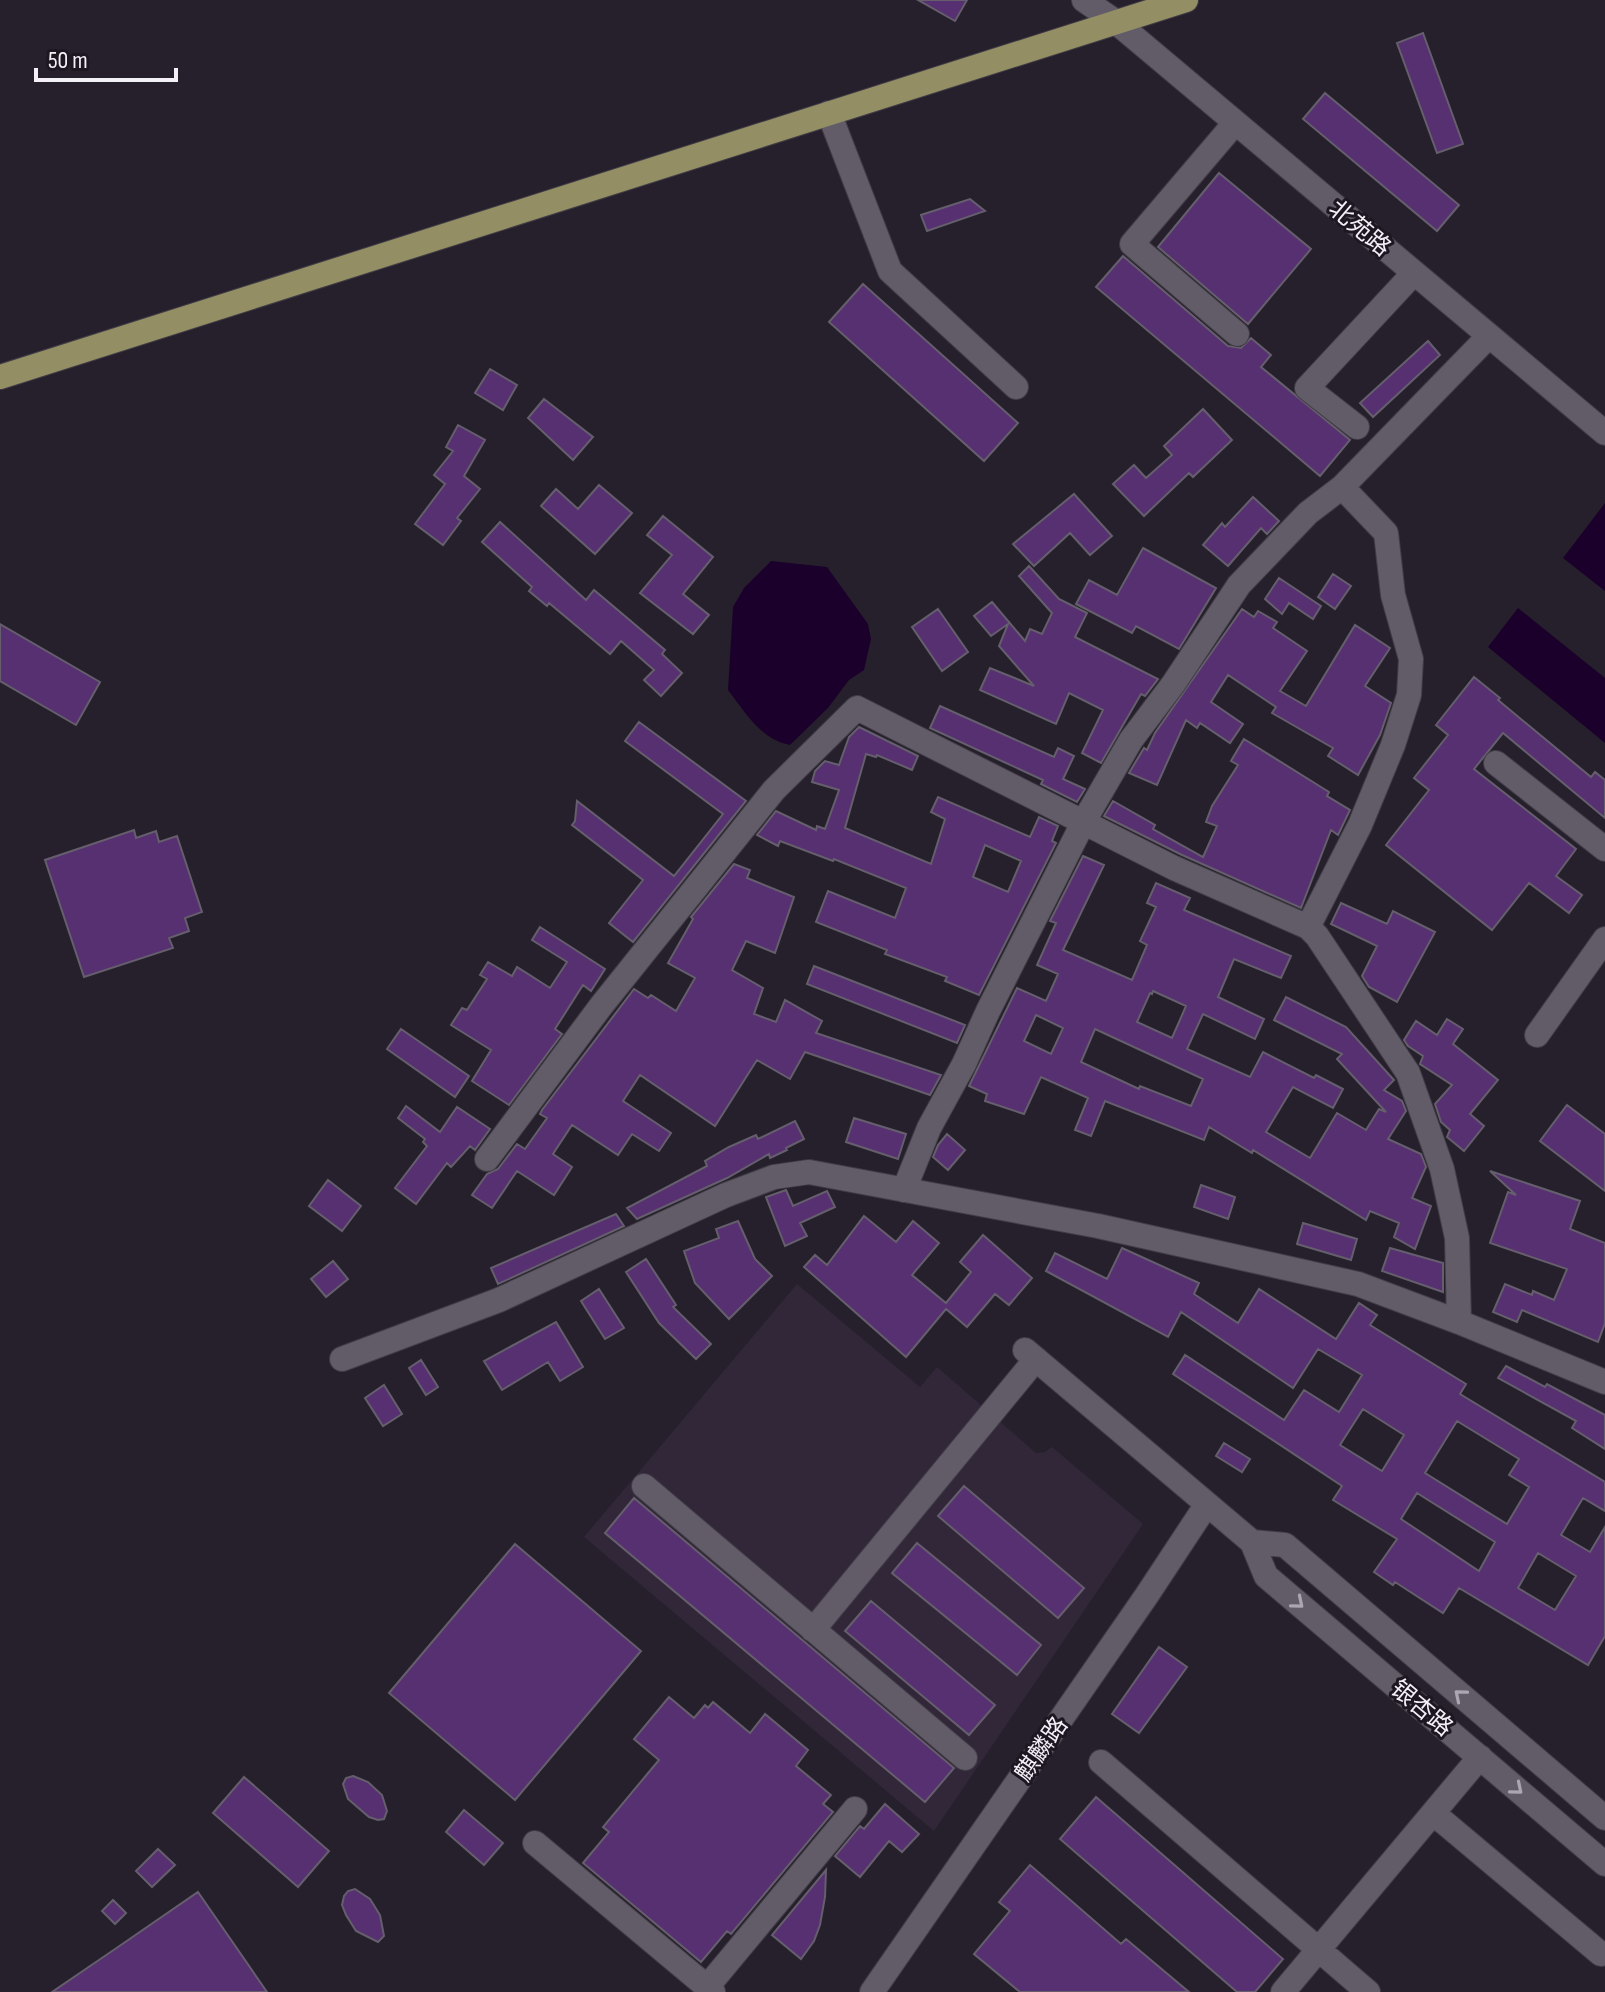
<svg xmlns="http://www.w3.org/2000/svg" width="1605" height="1992" font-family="'Sofia Sans Condensed','Noto Sans SC',sans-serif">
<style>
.built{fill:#312739}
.water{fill:#1b002c}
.building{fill:#563071;stroke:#655e6c;stroke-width:2;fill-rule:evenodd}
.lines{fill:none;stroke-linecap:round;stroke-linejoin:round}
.minor-casing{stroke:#413d46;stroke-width:26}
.major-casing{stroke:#413d46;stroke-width:26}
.minor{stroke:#625b68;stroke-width:24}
.major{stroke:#938e64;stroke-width:24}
.oneway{stroke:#aba6b0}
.labels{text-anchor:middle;stroke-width:6;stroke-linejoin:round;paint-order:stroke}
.street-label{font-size:24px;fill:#f4f0f8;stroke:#1d1722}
</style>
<rect width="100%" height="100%" fill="#26202c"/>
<path class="built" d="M797 1284 920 1387 937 1367 1036 1453 1045 1452 1052 1447 1143 1524 934 1831 584 1537Z"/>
<path class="water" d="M1605 503V591L1563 558Z
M771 561 827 567 868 624 871 639 864 670 849 680 828 708 790 745C761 740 745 712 728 690L733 607 744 588Z
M1518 608 1605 678V743L1488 647Z"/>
<path class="building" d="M918 0H967L955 21Z
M1423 33 1463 144 1437 153 1397 43Z
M1325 93 1459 205 1437 231 1303 119Z
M1219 173 1311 249 1248 324 1158 247Z
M970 199 985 211 927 231 921 215Z
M1123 256 1228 346 1241 348 1251 338 1271 355 1261 367 1350 440 1320 476 1096 287Z
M863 284 1018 423 984 461 829 322Z
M1428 341 1440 355 1373 417 1360 403Z
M490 369 517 385 503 410 475 393Z
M544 399 593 437 573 460 528 418Z
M1203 409 1232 440 1193 477 1189 473 1144 516 1113 484 1134 465 1146 478 1172 455 1164 446Z
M458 425 485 440 464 476 480 489 457 518 461 521 443 545 415 524 445 484 434 475 453 451 446 447Z
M599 485 632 513 595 554 541 506 556 489 578 509Z
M1074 494 1112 536 1090 555 1070 533 1034 566 1013 544Z
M1253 497 1279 521 1267 534 1261 528 1228 566 1203 545 1222 523 1225 527Z
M663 516 713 557 683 594 709 615 693 634 640 593 672 555 647 535Z
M500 522 586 600 594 590 665 650 662 654 682 673 661 696 644 680 654 670 621 641 610 654 549 603 547 606 529 591 532 587 482 542Z
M1143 548 1216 588 1179 649 1136 626 1132 633 1076 604 1089 580 1117 595Z
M1029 566 1059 599 1087 613 1075 637 1158 679 1145 696 1141 694 1101 763 1082 753 1103 710 1069 693 1056 724 980 690 990 668 1034 686 999 646 1008 624 991 636 974 616 992 602 1025 641 1030 629 1042 634 1052 613 1019 576Z
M1333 574 1351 586 1335 609 1318 597Z
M1279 578 1321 606 1313 619 1289 603 1282 614 1265 599Z
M938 609 968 652 942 671 912 627Z
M1242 609 1254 617 1258 611 1277 622 1273 628 1307 651 1280 691 1306 706 1355 625 1390 648 1365 686 1391 703 1380 735 1358 775 1328 756 1333 748 1272 713 1276 707 1228 675 1211 702 1243 724 1230 743 1200 723 1197 728 1186 720 1157 785 1129 773 1144 748 1147 750 1155 733Z
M0 624 100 682 76 725 0 681Z
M1474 677 1500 698 1498 700 1591 777 1595 772 1605 780V818L1503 733 1474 769 1576 849 1556 876 1582 895 1569 913 1529 883 1492 930 1386 845 1429 790 1414 778 1448 735 1436 725Z
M940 706 1054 757 1058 748 1074 756 1063 779 1085 789 1077 802 1041 784 1043 780 930 728Z
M639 722 746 801 633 942 609 923 643 880 572 825 575 821 577 801 674 876 723 814 625 741Z
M859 727 918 756 912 770 877 755 876 757 866 754 845 828 931 864 945 819 931 812 938 797 1030 837 1039 817 1058 826 1052 841 1056 843 979 995 945 981 947 977 885 954 887 950 816 922 828 891 895 918 906 888 834 859 833 861 780 841 778 846 757 835 776 811 816 830 817 826 825 829 839 790 812 782 815 771 825 761 839 765 849 737ZM985 845 1021 861 1008 892 973 877Z
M1244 739 1329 792 1327 796 1350 810 1338 835 1331 830 1301 908 1180 854 1104 816 1113 801 1155 825 1153 829 1203 857 1217 826 1206 822 1212 806 1238 765 1231 761Z
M134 830 136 838 156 831 159 842 177 836 202 912 185 918 189 931 169 938 173 948 84 977 45 860Z
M1083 856 1104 865 1063 950 1132 980 1147 945 1140 941 1156 907 1147 903 1156 883 1190 898 1184 910 1291 956 1281 978 1234 959 1218 997 1264 1019 1255 1039 1203 1014 1187 1049 1250 1077 1263 1052 1314 1078 1316 1075 1343 1089 1333 1108 1293 1087 1266 1132 1310 1158 1337 1113 1366 1130 1379 1109 1386 1112 1337 1059 1342 1054 1274 1020 1286 997 1346 1027 1394 1080 1384 1090 1402 1101 1406 1111 1388 1139 1421 1154 1426 1167 1412 1198 1431 1206 1415 1249 1394 1237 1399 1223 1370 1211 1366 1220 1253 1150 1252 1153 1209 1127 1204 1140 1105 1101 1091 1136 1075 1130 1088 1098 1041 1077 1024 1114 985 1101 987 1094 969 1086 1017 988 1046 1001 1058 974 1037 965 1056 923 1050 921ZM1153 991 1186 1006 1172 1038 1137 1022 1150 993 1152 994ZM1036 1015 1063 1028 1051 1054 1024 1041ZM1095 1029 1203 1079 1191 1106 1140 1086 1139 1089 1081 1062Z
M734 864 750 870 747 878 794 897 775 953 746 941 732 970 763 988 754 1014 776 1022 785 1000 822 1021 816 1033 941 1075 930 1095 805 1052 790 1079 757 1060 715 1126 640 1075 623 1101 671 1133 659 1151 632 1134 618 1155 572 1125 553 1154 572 1167 554 1195 517 1171 492 1208 472 1195 487 1174 498 1169 517 1144 525 1149 547 1118 540 1114 542 1110 634 989 648 998 651 995 676 1011 695 978 668 963 693 919 691 917Z
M1341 903 1387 924 1393 911 1435 932 1397 1002 1369 987 1362 976 1377 946 1331 924Z
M540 927 605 969 591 991 583 985 555 1029 562 1034 509 1105 472 1081 491 1050 451 1025 462 1008 467 1010 487 979 480 975 488 962 512 976 517 967 550 988 567 962 532 940Z
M814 966 965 1025 957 1043 807 984Z
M1447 1019 1463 1029 1453 1044 1498 1080 1470 1114 1484 1126 1464 1151 1447 1137 1450 1130 1441 1122 1435 1104 1452 1085 1420 1064 1423 1056 1408 1046 1404 1040 1416 1021 1437 1035Z
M401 1029 469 1076 455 1097 387 1049Z
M1567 1105 1605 1134V1191L1540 1141Z
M406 1106 440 1132 457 1107 490 1129 475 1150 470 1146 451 1167 447 1163 416 1204 395 1188 427 1146 423 1142 425 1139 398 1118Z
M854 1118 906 1134 898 1159 846 1142Z
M795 1121 804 1139 786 1148 787 1150 770 1158 769 1154 727 1178 637 1219 627 1208 707 1166 705 1161 729 1147 756 1135 758 1139Z
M947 1134 965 1150 948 1170 933 1157 938 1145Z
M1490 1171 1580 1201 1570 1229 1605 1243V1323L1598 1342 1522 1310 1517 1322 1493 1312 1505 1284 1532 1295 1533 1291 1554 1300 1567 1269 1490 1243 1508 1192 1516 1195Z
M328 1180 361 1206 342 1231 309 1206Z
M1201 1185 1235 1197 1228 1219 1194 1207Z
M786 1190 793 1206 827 1191 835 1207 800 1223 807 1236 785 1246 766 1197Z
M616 1214 624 1226 498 1284 491 1268Z
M864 1216 896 1242 913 1221 939 1243 912 1275 946 1303 971 1272 960 1262 983 1235 1032 1278 1009 1305 995 1294 967 1327 946 1309 906 1357 804 1267 815 1255 827 1265Z
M738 1221 755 1259 772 1276 729 1319 695 1283 684 1251 719 1238 716 1229Z
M1303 1223 1357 1239 1351 1260 1297 1244Z
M1122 1248 1199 1283 1194 1294 1238 1323 1259 1289 1336 1339 1359 1303 1377 1315 1370 1325 1466 1384 1460 1394 1605 1482V1511L1583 1498 1561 1535 1590 1552 1605 1527V1636L1588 1665 1459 1588 1443 1613 1395 1582 1393 1585 1374 1572 1397 1539 1333 1500 1342 1486 1173 1374 1185 1355 1284 1420 1304 1390 1339 1412 1362 1375 1318 1349 1293 1388 1181 1312 1168 1337 1046 1271 1055 1253 1107 1279ZM1363 1409 1404 1435 1382 1471 1340 1445ZM1457 1421 1519 1459 1509 1475 1529 1487 1507 1524 1425 1473ZM1417 1493 1495 1542 1479 1571 1401 1519ZM1538 1553 1576 1576 1555 1610 1518 1588Z
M1390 1248 1443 1263V1292L1382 1271Z
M646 1259 676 1305 673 1307 711 1344 696 1359 659 1323 626 1272Z
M333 1261 348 1279 326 1297 311 1279Z
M599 1289 624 1328 605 1339 581 1301Z
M556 1322 583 1367 560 1381 548 1362 502 1390 484 1361Z
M421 1360 438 1387 426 1395 409 1368Z
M1506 1366 1545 1387 1547 1384 1605 1415V1449L1572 1428 1576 1421 1498 1378Z
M384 1385 402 1414 383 1426 365 1398Z
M1224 1443 1250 1459 1242 1472 1216 1456Z
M964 1486 1084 1588 1058 1618 938 1516Z
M634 1498 954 1768 925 1802 605 1533Z
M917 1543 1041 1645 1017 1675 892 1573Z
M515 1544 641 1651 515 1800 389 1693Z
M871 1601 995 1705 969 1735 845 1631Z
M1159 1647 1187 1667 1139 1733 1112 1714Z
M669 1697 694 1718 705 1705 708 1708 713 1702 750 1733 765 1714 808 1750 796 1766 831 1795 823 1804 833 1812 731 1934 727 1931 701 1962 583 1863 609 1832 603 1827 659 1760 634 1739Z
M353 1776 368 1782 382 1795 387 1811 384 1819 378 1820 369 1817 348 1799 343 1784 346 1778Z
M244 1777 329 1851 298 1887 213 1813Z
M1096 1797 1283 1959 1255 1992H1237L1060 1839Z
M885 1804 919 1834 902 1852 889 1841 860 1877 835 1856 860 1826 864 1829Z
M464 1810 503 1843 484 1865 446 1832Z
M158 1849 175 1865 152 1887 136 1871Z
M1030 1865 1121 1944 1126 1939 1189 1992H1020L974 1954 1010 1911 999 1902Z
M826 1870 825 1897 820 1925 814 1941 801 1959 772 1935Z
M355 1889 370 1899 380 1915 384 1936 378 1942 356 1931 346 1915 342 1905 344 1896 348 1891Z
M198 1892 267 1992H52L118 1947Z
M113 1900 126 1913 115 1924 102 1911Z"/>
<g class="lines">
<g class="minor-casing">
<path id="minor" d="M1084 0 1116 22 1605 433
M829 113 890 271 1016 387
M1235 123 1132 244 1237 334
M1357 427 1307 388 1414 273
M1496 763 1605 849
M1537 1035 1605 939
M487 1159 601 1006 774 790 857 708 1174 868 1308 927
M904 1190 929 1128 964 1064 988 1011 1084 821 1131 740 1174 683 1239 585 1308 513 1342 487
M1459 1322 1457 1238 1442 1169 1408 1073 1317 936 1308 927 1360 825 1393 745 1409 695 1411 659 1393 595 1386 533 1342 487 1489 336
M1025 1350 1252 1542 1266 1576 1605 1864
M342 1359 499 1300 726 1195 774 1177 809 1172 1098 1226 1358 1284 1459 1322 1605 1382
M644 1486 965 1758
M1252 1542 1285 1545 1605 1818
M813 1630 1036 1359
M1101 1762 1368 1992
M1433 1813 1601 1954
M535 1843 713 1992
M707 1987 855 1809
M872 1992 1147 1595 1207 1504
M1283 1992 1480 1757"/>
</g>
<g class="major-casing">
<path id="major" d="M0 377 1186 0"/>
</g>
<use href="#minor" class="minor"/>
<use href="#major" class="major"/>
</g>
<defs><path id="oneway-chevron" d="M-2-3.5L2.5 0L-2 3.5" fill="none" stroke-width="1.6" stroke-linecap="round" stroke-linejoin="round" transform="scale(2)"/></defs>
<g class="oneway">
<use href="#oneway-chevron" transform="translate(1298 1603) rotate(40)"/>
<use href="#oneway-chevron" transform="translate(1460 1695) rotate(-140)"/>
<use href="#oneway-chevron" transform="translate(1517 1789) rotate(40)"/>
</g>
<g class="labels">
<g class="street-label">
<text transform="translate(1360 228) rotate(40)" y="8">北苑路</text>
<text transform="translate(1422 1708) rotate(40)" y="8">银杏路</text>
<text transform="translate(1041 1749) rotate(-55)" y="8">麒麟路</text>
</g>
</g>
<path d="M36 68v12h140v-12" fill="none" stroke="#f4f0f8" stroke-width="4"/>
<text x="48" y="68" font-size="24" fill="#f4f0f8" stroke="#1d1722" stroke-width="6" paint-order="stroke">50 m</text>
</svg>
